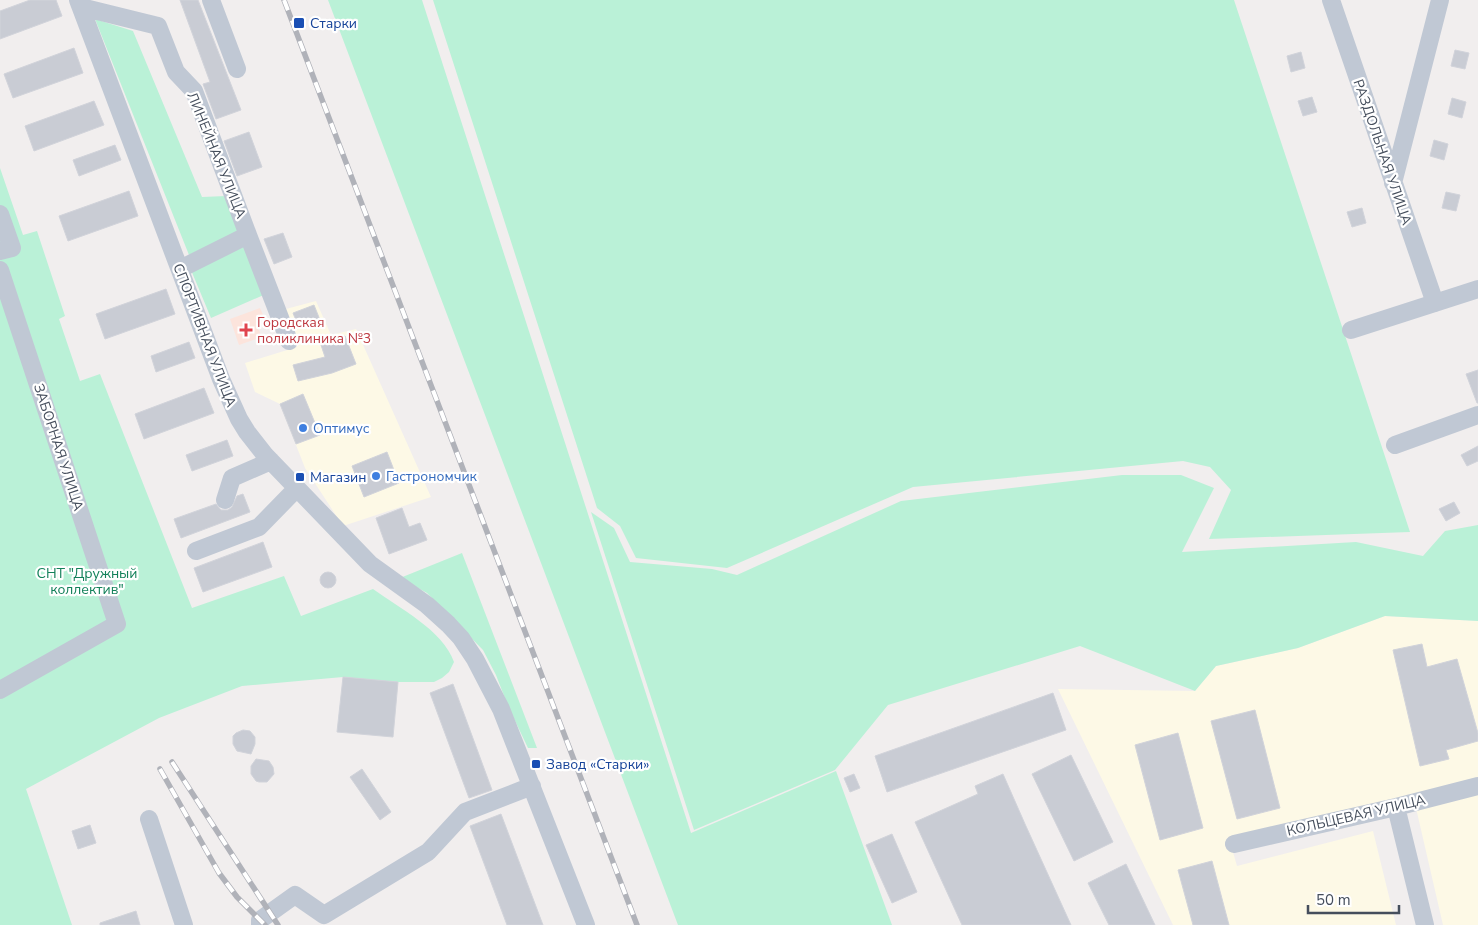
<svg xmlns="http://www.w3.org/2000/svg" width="1478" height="925" font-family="'Nunito Sans',sans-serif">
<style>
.commercial{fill:#fdf9e6}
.medical{fill:#fce4dc}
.green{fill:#baf1d7}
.building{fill:#c9ccd4;stroke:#d1d3da}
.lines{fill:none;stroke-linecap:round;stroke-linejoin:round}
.minor{stroke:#c0c8d4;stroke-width:18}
.rail-casing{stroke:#b0b2b9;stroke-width:5.5}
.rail{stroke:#fff;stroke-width:4;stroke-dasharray:11;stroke-linecap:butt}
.transit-dot{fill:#1a4fb4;stroke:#fff;stroke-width:2}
.health-dot{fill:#e0444e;stroke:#fff;stroke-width:2}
.shop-dot{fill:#3f7fe0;stroke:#fff;stroke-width:2}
.labels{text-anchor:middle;stroke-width:4.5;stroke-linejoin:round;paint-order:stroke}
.transit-label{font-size:14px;fill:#164399;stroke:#fff;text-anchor:start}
.street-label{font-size:14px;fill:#454e5c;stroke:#fff}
.health-label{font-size:14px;fill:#be3a42;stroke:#fff;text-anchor:start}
.shop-label{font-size:14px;fill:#366cbe;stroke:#fff;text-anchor:start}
.park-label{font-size:14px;fill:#13815a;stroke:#fff}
</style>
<rect width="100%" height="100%" fill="#f1eeee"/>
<path class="commercial" d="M316 301 331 335 356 329 431 497 343 526 305 468 280 404 255 392 245 363 297 347 282 310Z
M1385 616 1478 621V777L1394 799 1229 838 1237 866 1373 831 1396 925H1173L1058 689 1195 691 1216 666 1298 648Z
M1478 792V925H1443L1416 808Z"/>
<path class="medical" d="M260 308 265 319 256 323 262 337 239 345 230 319Z"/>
<path class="green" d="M328 0H422L691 833 836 771 892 925H678Z
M433 0H1234L1410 532 1209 539 1231 490 1210 467 1183 461 913 487 727 568 636 558 620 526 597 508Z
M95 19 133 31 202 197 226 196 238 232 189 255Z
M0 168 23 235 37 231 65 316 59 319 80 381 100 374 192 608 284 576 301 616 373 589C399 608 443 630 454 662L449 672 442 678 434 682H398L343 677 242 686 159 718 26 789 72 925H0Z
M245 246 266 294 211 318 191 270Z
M1122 475H1181L1214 488 1182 552 1356 542 1423 556 1445 531 1478 525V621L1385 616 1298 648 1216 666 1195 691 1080 646 888 705 835 770 694 830 591 512 614 528 630 562 712 569 737 575 901 501Z
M462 553 537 748H528L508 706 496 675 483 650 427 593 400 578Z"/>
<path class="building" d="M30 0H56L62 16 0 39V11Z
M180 0H198L241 110 216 119 203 84 210 82Z
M74 48 83 73 13 98 4 74Z
M1455 50 1469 53 1465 69 1451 66Z
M1301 52 1305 68 1291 72 1287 56Z
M1312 97 1317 112 1303 116 1298 101Z
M1452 98 1466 102 1462 118 1448 114Z
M94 101 104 125 34 151 25 126Z
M249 132 262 167 237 176 224 141Z
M1434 140 1448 144 1444 160 1430 156Z
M115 145 121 160 79 176 73 160Z
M129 191 138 216 68 241 59 216Z
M1446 192 1460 195 1456 211 1442 208Z
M1362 208 1366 223 1352 227 1347 212Z
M283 233 292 257 274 264 264 239Z
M166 289 175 314 105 339 96 314Z
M314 305 320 320 299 328 293 313Z
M345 336 356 364 332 373 298 381 293 365 325 357 321 345Z
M189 342 195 358 156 372 151 356Z
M1478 370V403H1477L1466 374Z
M204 388 214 413 144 439 135 414Z
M303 394 320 435 296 444 280 404Z
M227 440 233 456 192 471 186 455Z
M1478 446V461L1467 466 1461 455Z
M387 452 399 483 364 497 352 466Z
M243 494 250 512 181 538 174 519 216 504 221 510H228L232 507 237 496Z
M1454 502 1460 513 1446 521 1439 509Z
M402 508 409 527 420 523 427 540 389 554 376 518Z
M263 542 272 567 203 592 194 568Z
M320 580a8 8 0 1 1 16 0a8 8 0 1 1-16 0Z
M1422 644 1427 667 1457 659 1478 733V741L1446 750 1449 759 1420 766 1393 650Z
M343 677 398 682 393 737 337 732Z
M453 684 492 790 469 798 430 693Z
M1053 693 1066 730 887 792 875 756Z
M1255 710 1280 808 1237 819 1211 721Z
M243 730 250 731 255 737V744L251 754 237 751 233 744V736L236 733Z
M1178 733 1203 828 1160 840 1135 745Z
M1071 755 1113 842 1074 861 1032 774Z
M256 759 269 761 273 767 274 774 267 782H259L256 781 251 774V766Z
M362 769 391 812 380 820 350 777Z
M854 774 860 788 850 792 844 778Z
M1003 774 1025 824 1071 925H962L935 866 915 822 978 794 975 786Z
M501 814 543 925H507L470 826Z
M90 825 96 843 78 849 72 831Z
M892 834 917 892 892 903 866 845Z
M1212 861 1229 925H1193L1178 870Z
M1126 864 1155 925H1109L1088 883Z
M136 911 140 925H100V923Z"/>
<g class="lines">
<path class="minor" d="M78 0 221 379 239 419 247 432 265 455 370 564 427 605 448 624 461 638 475 659 501 709 586 925
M211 0 237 69
M1331 0 1435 303
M81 7 158 26 176 72 194 91 248 235 180 269
M1393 183 1440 0
M0 214 12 248 0 251
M248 235 289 341
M0 270 117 624 0 690
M1351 330 1478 289
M1395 445 1478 415
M225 500 232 478 271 461
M196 551 259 527 297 488
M1396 807 1425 925
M149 819 184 925
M1234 844 1396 807 1478 786
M260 925V920L295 895 324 915 428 852 465 812 532 786"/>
<g class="rail-casing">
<path id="rail" d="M284 0 637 925
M172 762 278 925
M160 769 219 873 237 897 265 925"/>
</g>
<use href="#rail" class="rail"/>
</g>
<g class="transit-dot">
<rect x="293" y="17" width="12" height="12" rx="2.5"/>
<rect x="295" y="472" width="10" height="10" rx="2.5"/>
<rect x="531" y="759" width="10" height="10" rx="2.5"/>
</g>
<path class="health-dot" d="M243.5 322.5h5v5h5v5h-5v5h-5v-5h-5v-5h5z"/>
<g class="shop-dot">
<circle cx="303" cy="428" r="5"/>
<circle cx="376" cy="476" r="5"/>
</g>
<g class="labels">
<g class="transit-label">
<text x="310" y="28">Старки</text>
<text x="310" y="482">Магазин</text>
<text x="546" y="769">Завод «Старки»</text>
</g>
<g class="street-label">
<text transform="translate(1383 152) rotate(71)" y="5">РАЗДОЛЬНАЯ УЛИЦА</text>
<text transform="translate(217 155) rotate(68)" y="5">ЛИНЕЙНАЯ УЛИЦА</text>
<text transform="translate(205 335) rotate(69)" y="5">СПОРТИВНАЯ УЛИЦА</text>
<text transform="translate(59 447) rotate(72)" y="5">ЗАБОРНАЯ УЛИЦА</text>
<text transform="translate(1356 815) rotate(-13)" y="5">КОЛЬЦЕВАЯ УЛИЦА</text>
</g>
<g class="health-label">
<text x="257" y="327">Городская<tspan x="257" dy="16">поликлиника №3</tspan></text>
</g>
<g class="shop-label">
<text x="313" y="433">Оптимус</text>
<text x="386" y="481">Гастрономчик</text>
</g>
<g class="park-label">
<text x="87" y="578">СНТ "Дружный<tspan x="87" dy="16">коллектив"</tspan></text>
</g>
</g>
<path d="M1308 905v8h91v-8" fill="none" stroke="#454e5c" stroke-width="2.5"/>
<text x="1316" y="905" font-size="15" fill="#454e5c" stroke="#ffffff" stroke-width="4" paint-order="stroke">50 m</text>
</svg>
